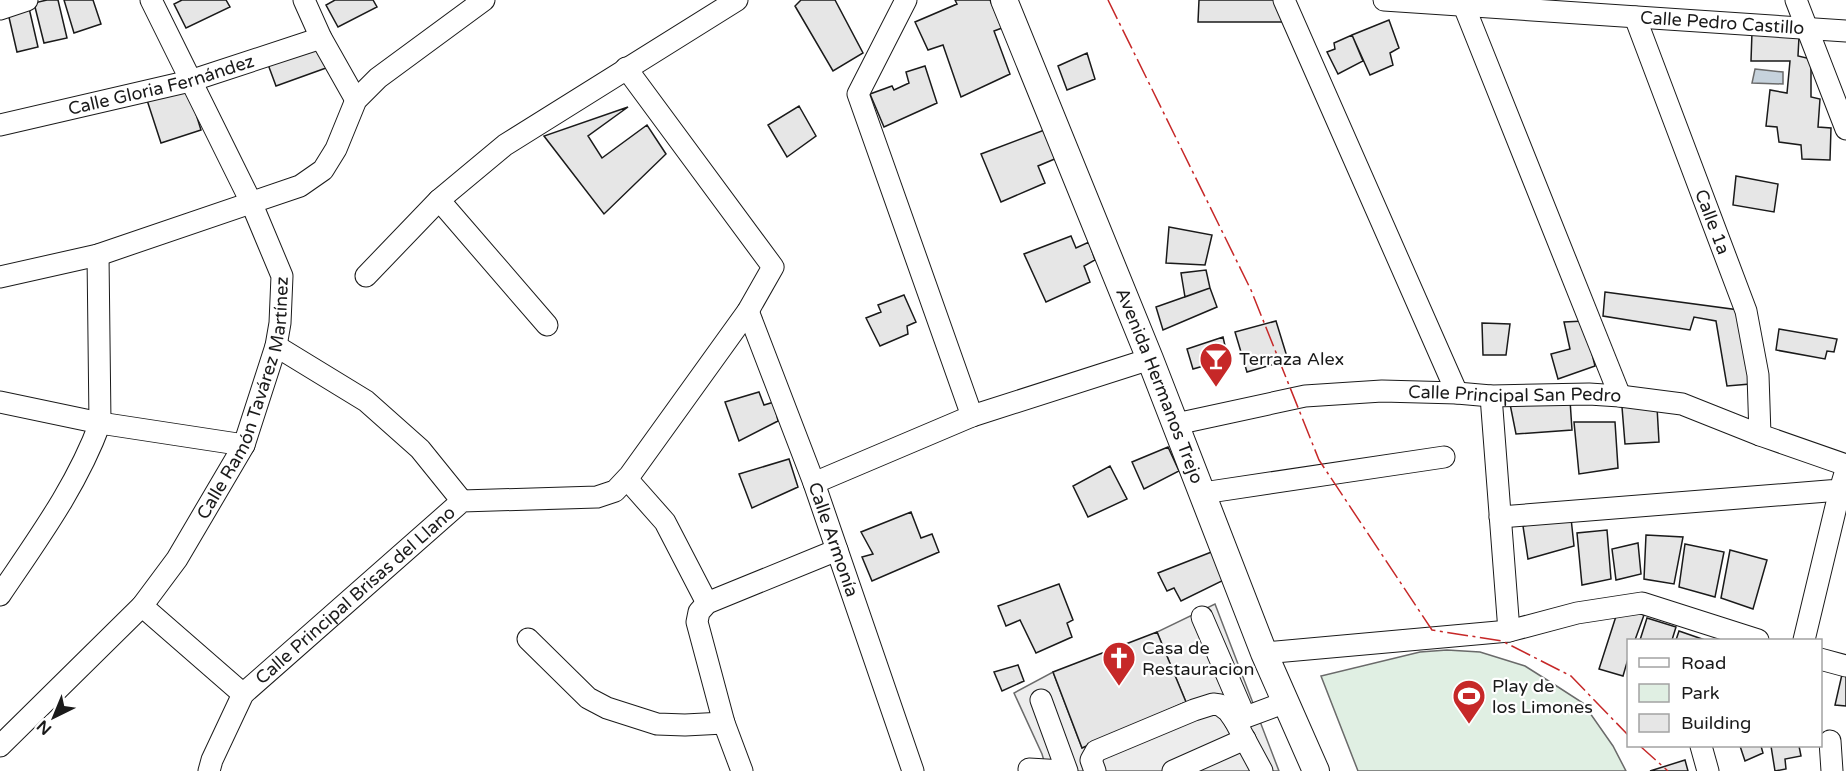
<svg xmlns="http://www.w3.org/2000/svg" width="1846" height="771" font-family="'Varela Round',sans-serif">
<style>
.green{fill:#e0efe3;stroke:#6a6a6a;stroke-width:1.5}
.parking{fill:#ededed;stroke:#6a6a6a;stroke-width:1.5}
.water{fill:#c6d2dc;stroke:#6a6a6a;stroke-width:1.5}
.building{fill:#e6e6e6;stroke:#1a1a1a;stroke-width:1.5}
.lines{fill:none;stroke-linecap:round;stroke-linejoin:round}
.minor-casing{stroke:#1a1a1a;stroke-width:23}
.major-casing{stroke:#1a1a1a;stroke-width:28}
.minor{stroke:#fff;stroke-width:21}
.major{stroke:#fff;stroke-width:26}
.power{stroke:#c62828;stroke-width:1.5;stroke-dasharray:21 4.5 3 4.5;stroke-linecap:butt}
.labels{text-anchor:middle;stroke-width:4.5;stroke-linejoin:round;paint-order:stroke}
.street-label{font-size:18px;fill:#1a1a1a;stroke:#fff}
.poi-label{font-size:18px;fill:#1a1a1a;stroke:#fff;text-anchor:start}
</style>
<rect width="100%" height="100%" fill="#fff"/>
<path class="green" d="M1447 650 1480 652 1525 666 1555 685 1583 703 1613 746 1626 771H1358L1321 676 1420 652Z"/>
<path class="parking" d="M1215 604 1279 771H1047L1042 754 1014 693 1053 672 1082 748 1186 702 1157 632Z"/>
<path class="water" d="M1755 69 1783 72V84L1752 83Z"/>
<path class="building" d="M47 0H58L67 38 44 43 34 3Z
M64 0H93L101 24 74 33Z
M182 0H226L230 7 186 28 174 4Z
M335 0H373L377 7 338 27 326 5Z
M801 0H835L863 53 833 71 795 6Z
M955 0H990L1002 28 994 31 1010 74 961 97 943 45 928 50 915 22 957 4Z
M1199 0H1278L1287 22H1198Z
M29 8 38 47 17 52 8 13Z
M1389 20 1399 48 1390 53 1393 65 1370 75 1352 35Z
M1752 32 1799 37 1798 56 1811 59V97L1820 99 1818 127 1831 128 1830 160 1802 159 1801 145 1779 142 1777 127 1766 126 1770 90 1787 93 1790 61H1751Z
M1352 35 1363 61 1338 74 1327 52 1335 49 1334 43Z
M316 41 326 68 276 86 266 59Z
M1087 53 1095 79 1067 90 1058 66Z
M925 66 937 103 884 127 870 94 892 86 894 90 909 83 906 72Z
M187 85 201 130 161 143 146 97Z
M799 106 816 136 787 157 768 125Z
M628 107 588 136 602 158 647 125 666 154 604 214 544 136Z
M1047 129 1057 158 1038 166 1045 183 1001 202 981 154Z
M1736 176 1778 184 1774 212 1733 205Z
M1169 227 1212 235 1205 265 1166 263Z
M1071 236 1076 248 1089 242 1095 260 1084 266 1090 282 1046 302 1024 254Z
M1206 270 1210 288 1185 297 1181 273Z
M1210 288 1217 307 1163 330 1156 307Z
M1605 292 1739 310 1750 384 1727 386 1716 321 1694 317 1690 330 1603 316Z
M904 295 916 322 907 326 908 334 880 346 866 318 881 312 878 305Z
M1276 321 1288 360 1247 372 1235 332Z
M1584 321 1595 366 1558 379 1551 354 1570 349 1564 322Z
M1482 323 1510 324 1506 355H1483Z
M1779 329 1837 339 1834 352 1827 351 1825 359 1776 350Z
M1223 337 1228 359 1193 369 1187 349Z
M759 392 764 405 774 402 778 421 739 441 725 402Z
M1570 400 1572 430 1516 434 1510 404Z
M1622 407H1657L1659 442 1625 444Z
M1574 422H1615L1618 468 1579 474Z
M1168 447 1179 471 1144 489 1132 462Z
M789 459 798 487 752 508 739 474Z
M1110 466 1127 499 1088 517 1073 486Z
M911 512 921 538 932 534 939 552 872 581 862 557 873 554 861 532Z
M1571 518 1574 546 1528 559 1523 526Z
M1607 530 1611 579 1582 585 1577 533Z
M1646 535 1683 537 1674 584 1644 579Z
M1638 543 1641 574 1616 580 1612 549Z
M1685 544 1724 552 1715 597 1679 587Z
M1730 550 1767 560 1753 609 1721 598Z
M1214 551 1226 579 1181 601 1174 588 1167 591 1158 573Z
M1059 584 1073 620 1067 623 1072 637 1036 653 1020 620 1006 626 998 606Z
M1619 607 1644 615 1635 640H1628V659L1623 676 1599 669Z
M1647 618 1676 627 1672 640H1640Z
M1679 631 1705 640H1676Z
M1157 632 1186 702 1082 748 1053 672Z
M1018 665 1024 681 1002 691 994 672Z
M1843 670 1846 671V706L1835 705Z
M1740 746H1761L1763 753 1745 761Z
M1771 746H1799L1801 756 1785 759 1786 769 1775 771Z
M1685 760 1688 771H1650Z"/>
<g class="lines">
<g class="minor-casing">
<g id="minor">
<path d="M304 0 321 38 356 100"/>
<path d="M906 0 858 94 972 416"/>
<path d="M1284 0 1457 393"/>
<path id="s1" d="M1384 0 1846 31"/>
<path d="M1796 0 1846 129"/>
<path d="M1464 6 1620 396"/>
<path d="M0 9 27 0"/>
<path id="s2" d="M1635 17 1746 311 1758 375 1760 435"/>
<path id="s3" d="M0 125 190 81 321 38"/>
<path d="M439 200 547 325"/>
<path d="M366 276 439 200 505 145 737 0"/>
<path d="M0 277 98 255 300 186 323 170 336 149 356 100 378 78 484 0"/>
<path id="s4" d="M748 311 814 483 913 771"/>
<path d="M276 346 366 401 420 449 462 501"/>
<path d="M1491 396 1509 631"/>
<path d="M0 402 100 423 244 445"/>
<path id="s5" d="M1176 424 1305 396 1382 391 1457 393 1491 396 1589 394 1620 396 1682 404 1760 435 1846 465"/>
<path d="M627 479 665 522 707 603"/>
<path d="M814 483 972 416 1150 359"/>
<path d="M1203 493 1444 457"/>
<path d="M1500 517 1840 490 1846 470"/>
<path d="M0 595C37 540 77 486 100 423L98 255"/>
<path d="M142 606 243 694"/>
<path d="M1202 617 1245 717"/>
<path d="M528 639 588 698 607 708 657 724 685 725 724 723"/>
<path d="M1804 640 1840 490"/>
<path d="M1264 653 1509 631 1577 613 1642 603 1758 640"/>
<path d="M1820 659 1846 666"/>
<path d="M1041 700 1067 771"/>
<path d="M1830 741 1832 771"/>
<path id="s6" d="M0 746 142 606 177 559 244 445 276 346 280 323 282 276 251 202 151 0"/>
<path d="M1701 746 1708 771"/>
<path d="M1029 769 1064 771"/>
<path id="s7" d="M209 771 212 760 243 694 462 501 597 497 615 491 630 475 748 311 773 267 626 68"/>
<path d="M742 771 724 723 697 622 699 612 707 603 837 550"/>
<path d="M1095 771 1091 760 1096 751 1194 710 1213 704 1220 705 1228 711 1235 721"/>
<path d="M1173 771 1245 739"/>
<path d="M1262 771 1235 721 1286 702"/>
</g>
</g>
<g class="major-casing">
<g id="major">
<path id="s8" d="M1004 0 1150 359 1264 653 1316 771"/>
</g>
</g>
<use href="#minor" class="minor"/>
<use href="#major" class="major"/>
<path class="power" d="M1108 0 1251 290 1319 460 1432 630 1502 641 1571 676 1628 735
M1640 746 1668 771"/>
</g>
<defs>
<g id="bar-pin" transform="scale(1.725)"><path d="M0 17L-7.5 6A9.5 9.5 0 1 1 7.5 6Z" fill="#c62828" stroke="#fff"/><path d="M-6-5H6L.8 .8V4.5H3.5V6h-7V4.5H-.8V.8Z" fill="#fff"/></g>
<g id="church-pin" transform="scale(1.725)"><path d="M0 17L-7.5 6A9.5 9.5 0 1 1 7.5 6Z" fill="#c62828" stroke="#fff"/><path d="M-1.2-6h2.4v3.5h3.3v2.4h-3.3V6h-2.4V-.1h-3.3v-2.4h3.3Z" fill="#fff"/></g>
<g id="stadium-pin" transform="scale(1.725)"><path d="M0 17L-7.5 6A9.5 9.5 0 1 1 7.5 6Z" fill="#c62828" stroke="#fff"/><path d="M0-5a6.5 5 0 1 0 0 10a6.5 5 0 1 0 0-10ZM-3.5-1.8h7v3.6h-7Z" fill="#fff"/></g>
</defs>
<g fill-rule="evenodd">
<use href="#bar-pin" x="1216" y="359"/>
<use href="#church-pin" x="1119" y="658"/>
<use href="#stadium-pin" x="1469" y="696"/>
</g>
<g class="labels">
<g class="street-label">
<text dy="6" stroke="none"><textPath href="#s1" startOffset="339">Calle Pedro Castillo</textPath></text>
<text dy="6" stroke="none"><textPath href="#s3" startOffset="166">Calle Gloria Fernández</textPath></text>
<text dy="6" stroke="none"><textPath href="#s2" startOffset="219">Calle 1a</textPath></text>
<text dy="6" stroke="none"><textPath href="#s8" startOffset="416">Avenida Hermanos Trejo</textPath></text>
<text dy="6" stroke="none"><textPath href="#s5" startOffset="342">Calle Principal San Pedro</textPath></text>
<text dy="6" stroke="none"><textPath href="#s6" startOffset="435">Calle Ramón Tavárez Martínez</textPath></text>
<text dy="6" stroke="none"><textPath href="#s4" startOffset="244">Calle Armonía</textPath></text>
<text dy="6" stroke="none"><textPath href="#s7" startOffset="234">Calle Principal Brisas del Llano</textPath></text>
</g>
<g class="poi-label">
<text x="1239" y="365">Terraza Alex</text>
<text x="1142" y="654">Casa de<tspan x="1142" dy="21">Restauracion</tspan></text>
<text x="1492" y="692">Play de<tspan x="1492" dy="21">los Limones</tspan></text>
</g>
</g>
<rect x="1627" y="639" width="195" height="108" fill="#ffffff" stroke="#a3a3a3" stroke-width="1.5"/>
<rect x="1639" y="658" width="30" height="9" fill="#ffffff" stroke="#a3a3a3" stroke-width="1.5"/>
<text x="1681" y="669" font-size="18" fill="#1a1a1a">Road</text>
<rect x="1639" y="684" width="30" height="18" fill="#e0efe3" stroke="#a3a3a3" stroke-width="1.5"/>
<text x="1681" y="699" font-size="18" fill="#1a1a1a">Park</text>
<rect x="1639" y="714" width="30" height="18" fill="#e6e6e6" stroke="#a3a3a3" stroke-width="1.5"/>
<text x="1681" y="729" font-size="18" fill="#1a1a1a">Building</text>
<g transform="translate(54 717) rotate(223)" stroke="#ffffff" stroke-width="4.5" paint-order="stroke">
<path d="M0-4.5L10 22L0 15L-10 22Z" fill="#1a1a1a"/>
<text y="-9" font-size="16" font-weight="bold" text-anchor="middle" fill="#1a1a1a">N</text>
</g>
</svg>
